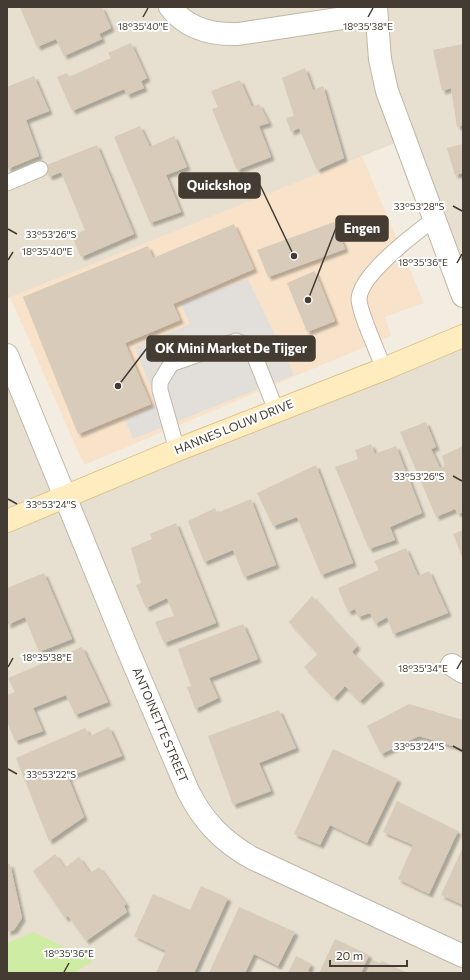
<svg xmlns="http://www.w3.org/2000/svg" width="470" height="980" font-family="Commissioner,sans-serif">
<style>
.residential{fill:#e7dfcf}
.commercial{fill:#f8e2c9}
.green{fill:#cfeca5}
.parking{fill:#e2dfdb}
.building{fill:#d8cbb9;filter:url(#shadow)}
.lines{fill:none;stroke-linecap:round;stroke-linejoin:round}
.lane-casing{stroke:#c1b7a6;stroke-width:17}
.street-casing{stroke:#c1b7a6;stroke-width:24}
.secondary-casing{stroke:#dac38e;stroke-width:24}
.lane{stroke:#fff;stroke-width:15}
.street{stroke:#fff;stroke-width:22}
.secondary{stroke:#ffedbf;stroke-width:22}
.ticks{fill:none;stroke:#443c32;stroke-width:1.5}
.labels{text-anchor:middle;stroke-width:4;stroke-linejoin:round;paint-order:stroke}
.street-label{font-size:12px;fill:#443c32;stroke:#fff}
.ticks-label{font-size:10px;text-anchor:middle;fill:#443c32;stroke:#fff;stroke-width:4;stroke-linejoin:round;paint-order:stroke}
.leader{fill:none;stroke:#443c32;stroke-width:1.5}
.callout-dot{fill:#443c32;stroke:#fff;stroke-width:1.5}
.callout{fill:#443c32;stroke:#443c32;stroke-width:1.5}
.callout-label{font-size:13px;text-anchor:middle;font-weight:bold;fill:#fff}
</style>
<defs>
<filter id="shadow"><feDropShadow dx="3.5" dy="3.5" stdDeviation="1" flood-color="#0004"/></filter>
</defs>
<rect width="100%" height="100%" fill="#f3ede1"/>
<path class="residential" d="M7 7H463V290L405 139 7 299Z
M463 334V973H74L92 960 15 941 7 943V352L67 495Z"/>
<path class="commercial" d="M362 156 424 303 385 317 391 336 84 465 10 297Z"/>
<path class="green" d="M33 932 93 961 74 973H7V943Z"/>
<path class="parking" d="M248 279 294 375 133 439 125 420 157 405 135 347 190 324 181 304Z"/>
<path class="building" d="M20 7H102L111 28 99 34 102 39 64 56 56 39 37 47Z
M131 43 147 78 141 81 144 88 127 95 124 89 72 111 57 77 67 73 69 77 111 58 108 53Z
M463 44V125L457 127 451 88 442 91 433 50Z
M305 68 313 90 323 86 344 158 317 170 299 128 291 132 286 118 294 116 282 78Z
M34 76 49 111 26 120 39 156 7 169V87Z
M240 80 252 107 259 104 269 123 259 126 271 157 237 170 212 109 218 107 211 91Z
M140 126 150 147 174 136 187 167 166 175 181 212 150 223 114 137Z
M463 144V173L455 175 447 148Z
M97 145 134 234 81 257 72 236 85 230 61 172 49 177 44 166Z
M334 222 345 249 268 277 257 250Z
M234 224 254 269 173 304 180 320 125 343 151 404 78 434 23 297 148 246 153 258Z
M315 271 335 321 307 332 287 283Z
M426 422 436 447 431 449 440 468 445 466 442 456 463 446V512L458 514 455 509 436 517 400 432Z
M371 444 375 454 396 446 422 513 390 527 395 540 369 549 335 467 358 459 355 450Z
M316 465 353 563 321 575 297 517 273 526 257 493Z
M251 499 276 565 244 577 233 550 204 562 188 521 215 508 217 513Z
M176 523 216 623 164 643 155 622 174 616 167 598 146 608 136 585 141 583 131 548 152 539 150 534Z
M463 530V559L453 534Z
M406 548 418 576 429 571 448 613 393 634 387 617 375 624 370 613 358 617 355 609 348 612 338 588 379 570 374 561Z
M44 573 72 639 39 652 25 617 7 625V588Z
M312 596 357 646 352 652 381 681 360 701 345 686 334 698 304 667 318 654 289 622Z
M243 624 258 659 209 678 218 698 195 709 187 687 191 686 178 649Z
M82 647 108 702 75 715 66 695 33 708 43 731 15 741 7 722V695L15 692 8 678Z
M409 704 463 720V749L419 736 381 754 367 726Z
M279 710 296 748 259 763 271 791 233 805 208 736Z
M109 727 122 756 68 777 84 817 49 841 16 758 85 728 90 736Z
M333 749 398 779 367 843 330 825 320 845 294 834Z
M397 801 458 831 429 894 398 879 413 845 383 832Z
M463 847V905L441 895Z
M55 854 65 868 79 857 90 873 99 867 126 904 124 906 127 912 86 941 68 916 65 918 33 871Z
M7 864H10L22 918 14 930 7 932Z
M201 886 228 898 194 973H156L166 951 134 936 153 894 190 910Z
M239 907 295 932 278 966 254 954 245 973H209Z
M335 939 369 955 361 973H319Z
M296 956 311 964 308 971 311 973H288Z
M373 960 380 963 382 961 408 973H367Z"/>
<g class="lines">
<g class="lane-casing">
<path id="lane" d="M7 183 40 169
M384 369C379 355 359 312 359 299 360 275 414 234 433 220
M177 450 160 390V382L171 364 236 341 251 347 276 410"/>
</g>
<g class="street-casing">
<path id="street" d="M170 7C187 29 212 35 238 34L376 13
M376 7 380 59 387 91 463 296
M7 355 127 648 188 791C203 821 222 841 252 858L463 956
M452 665 463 672"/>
</g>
<g class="secondary-casing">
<path id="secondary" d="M7 521 177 450 384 369 463 336"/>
</g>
<use href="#lane" class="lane"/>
<use href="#street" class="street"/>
<use href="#secondary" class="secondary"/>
</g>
<path class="ticks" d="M143 17 148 8M368 17 373 8M453 206 462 211M8 229 17 234M8 260 13 252M457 263 462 254M453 476 462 481M8 499 17 504M8 667 13 658M457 669 462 660M453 746 462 751M8 769 17 774M64 972 69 963"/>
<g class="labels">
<g class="street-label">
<text transform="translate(234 427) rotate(-22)" y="4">HANNES LOUW DRIVE</text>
<text transform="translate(160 725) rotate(67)" y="4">ANTOINETTE STREET</text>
</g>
</g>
<g class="ticks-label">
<text x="143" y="30">18°35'40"E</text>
<text x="368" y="30">18°35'38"E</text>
<text x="419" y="210">33°53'28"S</text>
<text x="51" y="238">33°53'26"S</text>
<text x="47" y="255">18°35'40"E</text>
<text x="423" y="266">18°35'36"E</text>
<text x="419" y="480">33°53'26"S</text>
<text x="51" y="508">33°53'24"S</text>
<text x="47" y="661">18°35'38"E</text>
<text x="423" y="672">18°35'34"E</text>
<text x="419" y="750">33°53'24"S</text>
<text x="51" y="778">33°53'22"S</text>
<text x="69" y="957">18°35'36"E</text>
</g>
<path class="leader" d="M294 256L260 185M308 300L336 228M118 386L147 348"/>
<g class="callout-dot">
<circle cx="294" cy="256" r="4"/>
<circle cx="308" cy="300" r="4"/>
<circle cx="118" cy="386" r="4"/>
</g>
<g class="callout">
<rect x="179" y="173" width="81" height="25" rx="4"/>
<rect x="336" y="216" width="52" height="25" rx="4"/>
<rect x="147" y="336" width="168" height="25" rx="4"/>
</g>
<g class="callout-label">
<text x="219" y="190">Quickshop</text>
<text x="362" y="233">Engen</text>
<text x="231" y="353">OK Mini Market De Tijger</text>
</g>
<rect width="470" height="980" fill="none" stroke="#443c32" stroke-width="16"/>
<path d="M330 960v6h77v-6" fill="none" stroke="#443c32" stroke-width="2"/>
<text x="336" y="960" font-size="12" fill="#443c32" stroke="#ffffff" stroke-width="3" paint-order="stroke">20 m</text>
</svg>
